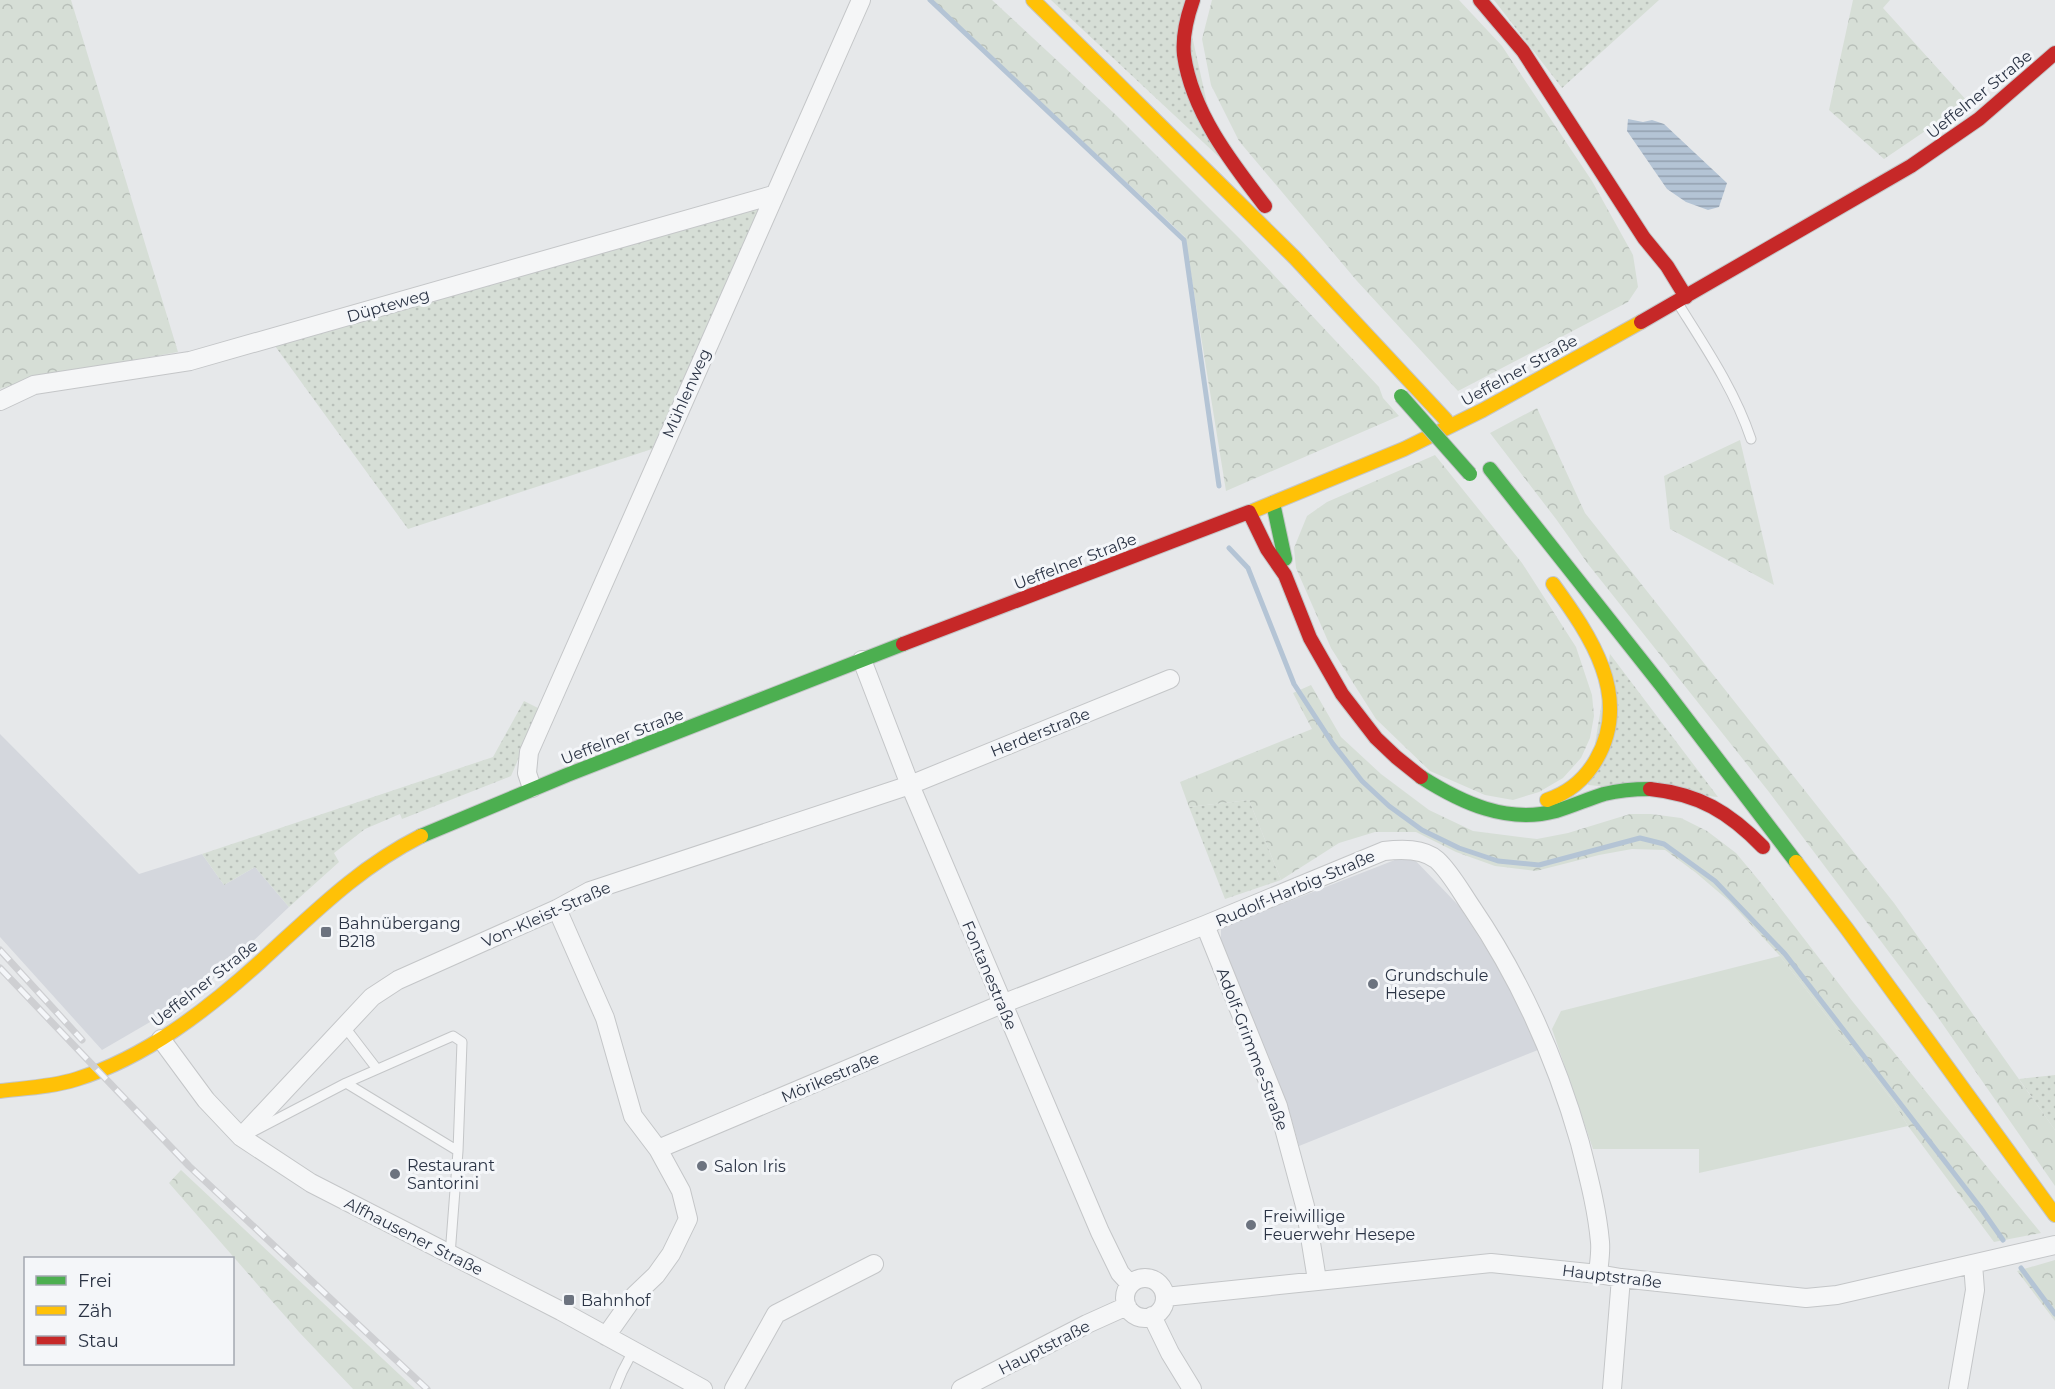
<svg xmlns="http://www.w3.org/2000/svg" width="2055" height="1389" font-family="Montserrat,sans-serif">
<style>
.built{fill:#d4d7dd}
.green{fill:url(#green-dots)}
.forest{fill:url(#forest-crowns)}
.pitch{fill:#d6ded6}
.water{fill:url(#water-rules)}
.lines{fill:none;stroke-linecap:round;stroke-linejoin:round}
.stream{stroke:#b4c4d5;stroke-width:5}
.lane-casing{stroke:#c4c6c8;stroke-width:11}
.street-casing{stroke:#c4c6c8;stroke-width:20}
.fast-casing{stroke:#c4c6c8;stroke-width:16}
.slow-casing{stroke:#c4c6c8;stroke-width:16}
.jam-casing{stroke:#c4c6c8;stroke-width:16}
.lane{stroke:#f5f6f7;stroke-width:9}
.street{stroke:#f5f6f7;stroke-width:18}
.fast{stroke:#4caf50;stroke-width:14}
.slow{stroke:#ffc107;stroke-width:14}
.jam{stroke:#c62828;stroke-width:14}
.rail-casing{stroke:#cecfd2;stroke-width:7}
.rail{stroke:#f4f6f9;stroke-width:4.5;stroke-dasharray:14;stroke-linecap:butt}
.fast-bridge-casing{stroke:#b8bbbf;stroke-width:16;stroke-linecap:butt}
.fast-bridge{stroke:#4caf50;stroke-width:14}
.poi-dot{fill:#6c737f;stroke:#f4f6f9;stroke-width:2}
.labels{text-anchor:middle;stroke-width:6;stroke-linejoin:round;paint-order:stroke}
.street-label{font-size:16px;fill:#2b3445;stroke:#f4f6f9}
.poi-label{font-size:16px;fill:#2b3445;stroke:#f4f6f9;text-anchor:start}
</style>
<defs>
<pattern id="green-dots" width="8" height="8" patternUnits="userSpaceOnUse" patternTransform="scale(1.5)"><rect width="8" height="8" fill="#d6ded6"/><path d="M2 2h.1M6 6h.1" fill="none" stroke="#b8bfb9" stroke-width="1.8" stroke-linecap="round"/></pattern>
<pattern id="forest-crowns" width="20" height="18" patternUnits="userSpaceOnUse" patternTransform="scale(1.5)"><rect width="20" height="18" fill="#d6ded6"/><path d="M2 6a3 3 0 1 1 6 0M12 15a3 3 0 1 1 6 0" fill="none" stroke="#b8bfb9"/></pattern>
<pattern id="water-rules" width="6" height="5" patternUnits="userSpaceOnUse" patternTransform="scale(1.5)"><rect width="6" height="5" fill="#b4c4d5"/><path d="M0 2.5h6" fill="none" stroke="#93a0af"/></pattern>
</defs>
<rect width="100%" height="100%" fill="#e6e8ea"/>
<path class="built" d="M0 734 139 874 202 854 224 885 255 867 289 907 213 979 157 1018 102 1050 0 937Z
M1405 856 1413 858 1459 906 1497 965 1517 1003 1538 1050 1299 1146 1287 1103 1221 940V928Z"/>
<path class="green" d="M1051 0H1184L1219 157Z
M1494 0H1659L1562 88Z
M762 206 652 449 408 529 275 346Z
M1610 654 1718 797 1588 785Z
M524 701 540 709 511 776 402 819 400 814 365 829 334 853 339 862 289 907 255 867 224 885 202 854 493 757Z
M1249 800 1281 880 1225 899 1189 807Z
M2055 1075V1130L2019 1079Z"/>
<path class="forest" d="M0 0H71L178 352 33 378 0 389Z
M932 0H992L1116 115 1240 239 1379 387 1383 398 1399 416 1226 491 1185 237Z
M1212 0H1459L1502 46 1592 181 1633 255 1638 287 1628 302 1458 391 1357 281 1239 141 1211 85 1202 39Z
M1853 0H1890L1883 8 1968 102 1884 159 1829 110Z
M1537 408 1585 513 1894 903 2055 1130V1186L1937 1016 1769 792 1588 564 1556 519 1490 433Z
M1740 440 1774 585 1670 529 1664 476Z
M1435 455 1522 563 1576 647 1592 695 1594 716 1590 738 1581 758 1563 778 1539 792 1513 800 1485 795 1430 771 1376 719 1331 648 1296 568 1294 548 1307 516 1327 502Z
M1311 685 1341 737 1381 774 1429 810 1473 831 1537 839 1568 833 1630 814H1651L1681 818 1707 831 1736 853 1761 883 1853 1002 2041 1233 1994 1242 1908 1126 1893 1101 1780 956 1729 901 1695 872 1665 850 1632 849 1599 855 1536 871 1495 866 1456 852 1416 832H1375L1339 843 1281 880 1249 800 1189 807 1180 782 1312 729 1293 693Z
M181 1170 415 1389H353L299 1332 169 1183Z
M2055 1260V1321L2017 1271Z"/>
<path class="pitch" d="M1780 956 1893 1101 1908 1126 1699 1173V1149H1593L1552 1029 1561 1011Z"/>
<path class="water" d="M1628 119 1643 122 1652 120 1664 124 1727 183 1719 207 1708 210 1686 202 1667 189 1627 131Z"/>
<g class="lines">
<path class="stream" d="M930 0 1184 240 1219 486
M1229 548 1248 568 1294 684 1333 744 1362 781 1389 806 1422 830 1459 848 1498 861 1539 865 1640 838 1664 844 1715 881 1785 954 1980 1207 2003 1240
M2021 1268 2055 1314"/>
<g class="lane-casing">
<path id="lane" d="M1679 305C1706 348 1735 391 1751 439
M344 1026 377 1069
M346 1083 458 1151
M254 1131 346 1083 453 1036 462 1042 458 1151 450 1255
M615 1389 622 1372 633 1351"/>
</g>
<g class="street-casing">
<path id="street" d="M0 401 34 385 190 361 773 195
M862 660 910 785 1100 1232 1120 1273 1130 1284
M532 788 527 773 529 752 861 0
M557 909 605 1018 633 1116 658 1149 681 1191 688 1219 671 1254 656 1275 635 1295 606 1336
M1205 925 1278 1106 1305 1206 1317 1280
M161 1039 206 1100 241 1137 311 1183 561 1311 703 1389
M241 1137 372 997 398 980 557 909 590 891 910 785 1170 679
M658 1149 1002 1004 1205 925 1384 851C1401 849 1423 848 1437 860 1451 873 1461 892 1472 908 1521 980 1556 1059 1580 1143 1588 1175 1597 1208 1600 1242 1601 1252 1599 1263 1598 1274
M1125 1298a20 20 0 1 1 40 0a20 20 0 1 1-40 0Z
M1165 1297 1491 1263 1598 1274 1621 1278 1806 1298 1837 1295 2055 1245
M1152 1316 1170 1353 1192 1389
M734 1389 776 1314 874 1264
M961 1389 1087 1324 1127 1306
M1612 1389 1621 1278
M1958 1389 1975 1290 1973 1264"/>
</g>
<g class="fast-casing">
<path id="fast" d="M1490 469 1661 685 1796 862
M1273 503 1285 559
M1421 777C1462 803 1507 824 1556 811 1573 806 1588 799 1604 794 1620 790 1635 789 1650 789
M421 836 567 775 903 644"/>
</g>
<g class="slow-casing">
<path id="slow" d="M1033 0 1295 258 1446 420
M1253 511 1404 449 1483 410 1641 322
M1547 800C1568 793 1585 779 1596 760 1633 697 1590 635 1553 584
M1796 862 1847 929 2055 1215
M0 1091C25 1088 52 1087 77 1079 146 1057 207 1010 260 962 313 914 356 869 421 836"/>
</g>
<g class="jam-casing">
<path id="jam" d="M1193 0C1187 17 1182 36 1184 55 1192 112 1231 162 1265 206
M1480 0 1523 51 1644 238 1667 266 1686 297
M1641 322 1911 166 1979 119 2055 53
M1249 512 1267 549 1285 575 1310 638 1342 694 1376 738 1396 757 1421 777
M903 644 1249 512
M1650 789C1699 794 1729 812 1763 847"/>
</g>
<use href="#lane" class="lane"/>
<use href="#street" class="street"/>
<use href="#fast" class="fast"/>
<use href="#slow" class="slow"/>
<use href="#jam" class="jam"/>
<g class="rail-casing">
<path id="rail" d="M0 950 82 1040
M0 968 189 1166 427 1389"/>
</g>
<use href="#rail" class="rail"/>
<g class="fast-bridge-casing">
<path id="fast-bridge" d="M1401 396 1470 474"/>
</g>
<use href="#fast-bridge" class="fast-bridge"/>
</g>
<g class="poi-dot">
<rect x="320" y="926" width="12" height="12" rx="3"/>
<circle cx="1373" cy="984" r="6"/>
<circle cx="702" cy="1166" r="6"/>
<circle cx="395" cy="1174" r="6"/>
<circle cx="1251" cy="1225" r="6"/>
<rect x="563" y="1294" width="12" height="12" rx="3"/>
</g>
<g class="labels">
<g class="street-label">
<text transform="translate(1979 94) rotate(-39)" y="6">Ueffelner Straße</text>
<text transform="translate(388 305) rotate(-16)" y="6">Düpteweg</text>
<text transform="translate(1519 370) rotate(-29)" y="6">Ueffelner Straße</text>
<text transform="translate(686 393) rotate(-66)" y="6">Mühlenweg</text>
<text transform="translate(1075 561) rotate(-21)" y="6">Ueffelner Straße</text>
<text transform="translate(1040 732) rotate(-22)" y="6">Herderstraße</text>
<text transform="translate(622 736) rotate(-21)" y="6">Ueffelner Straße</text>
<text transform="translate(1295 888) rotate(-23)" y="6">Rudolf-Harbig-Straße</text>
<text transform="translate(546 914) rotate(-24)" y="6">Von-Kleist-Straße</text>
<text transform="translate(990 975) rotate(67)" y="6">Fontanestraße</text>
<text transform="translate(204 983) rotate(-38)" y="6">Ueffelner Straße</text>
<text transform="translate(1253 1049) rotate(69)" y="6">Adolf-Grimme-Straße</text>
<text transform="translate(830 1077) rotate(-23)" y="6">Mörikestraße</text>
<text transform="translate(414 1236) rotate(27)" y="6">Alfhausener Straße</text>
<text transform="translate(1612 1276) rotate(7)" y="6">Hauptstraße</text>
<text transform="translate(1044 1347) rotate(-27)" y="6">Hauptstraße</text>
</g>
<g class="poi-label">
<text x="338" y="929">Bahnübergang<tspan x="338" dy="18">B218</tspan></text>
<text x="1385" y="981">Grundschule<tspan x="1385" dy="18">Hesepe</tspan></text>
<text x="407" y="1171">Restaurant<tspan x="407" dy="18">Santorini</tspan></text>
<text x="714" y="1172">Salon Iris</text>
<text x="1263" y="1222">Freiwillige<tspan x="1263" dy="18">Feuerwehr Hesepe</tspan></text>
<text x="581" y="1306">Bahnhof</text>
</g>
</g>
<rect x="24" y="1257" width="210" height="108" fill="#f4f6f9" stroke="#a4a8b1" stroke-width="1.5"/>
<rect x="36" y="1276" width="30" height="9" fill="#4caf50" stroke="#a4a8b1" stroke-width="1.5"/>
<text x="78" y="1287" font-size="18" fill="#2b3445">Frei</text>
<rect x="36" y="1306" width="30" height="9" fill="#ffc107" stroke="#a4a8b1" stroke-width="1.5"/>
<text x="78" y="1317" font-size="18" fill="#2b3445">Zäh</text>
<rect x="36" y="1336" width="30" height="9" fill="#c62828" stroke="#a4a8b1" stroke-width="1.5"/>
<text x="78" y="1347" font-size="18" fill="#2b3445">Stau</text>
</svg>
